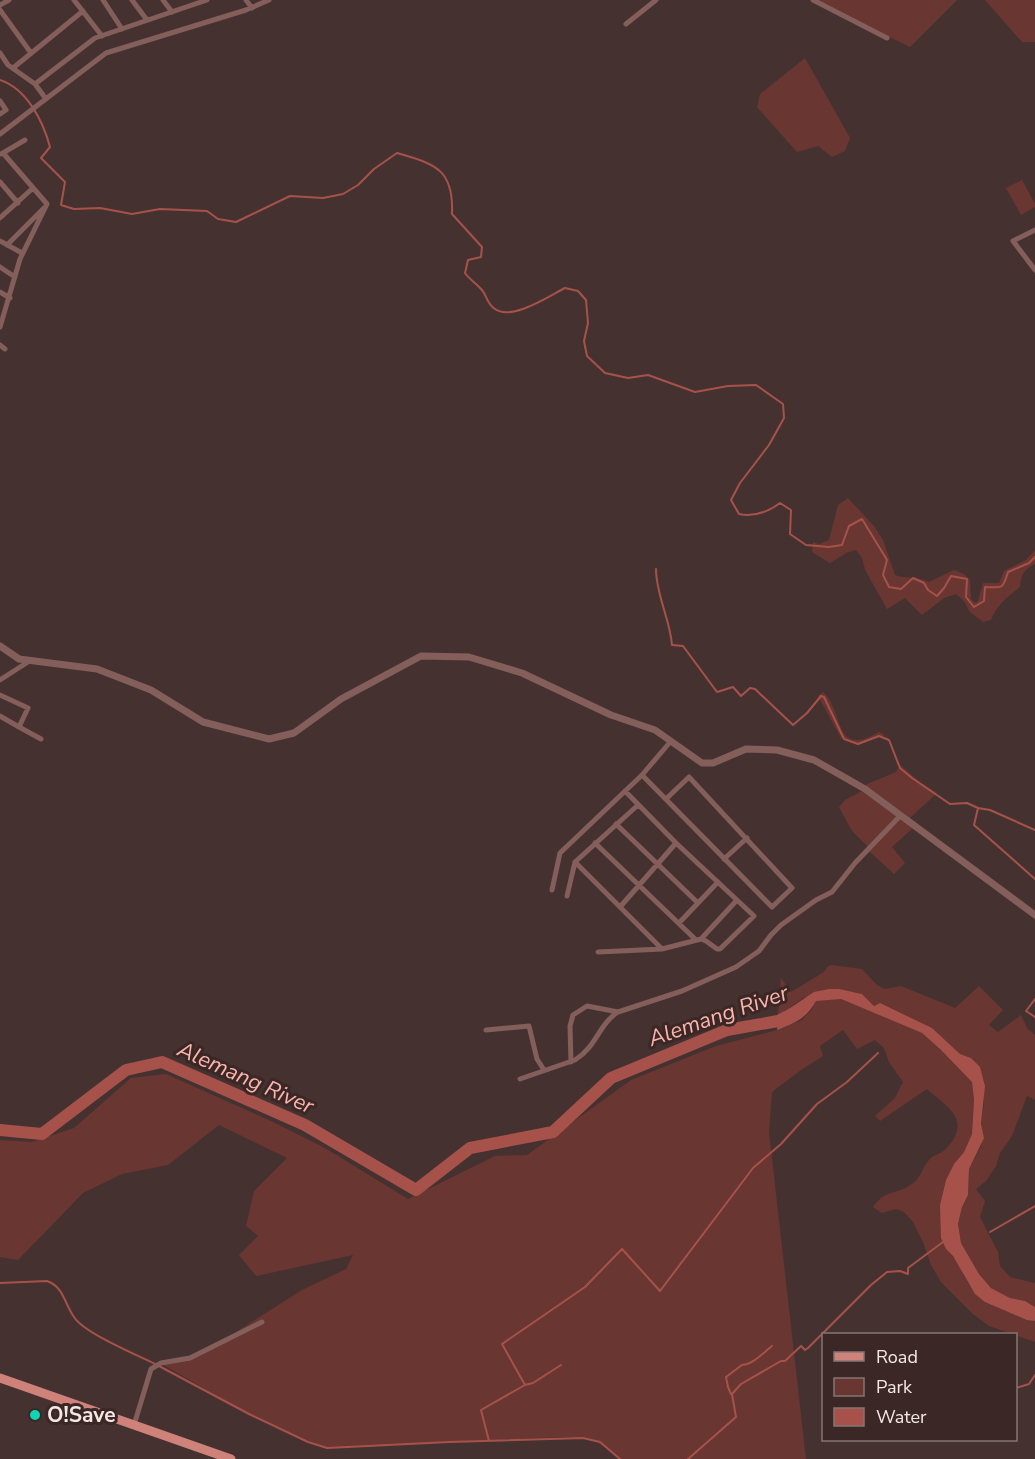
<svg xmlns="http://www.w3.org/2000/svg" width="1035" height="1459" font-family="'Nunito Sans',sans-serif">
<style>
.green{fill:#6a3631}
.water{fill:#a6524b}
.lines{fill:none;stroke-linecap:round;stroke-linejoin:round}
.stream{stroke:#a6524b;stroke-width:2}
.river{stroke:#a6524b;stroke-width:12}
.minor{stroke:#845e5a;stroke-width:5}
.tertiary{stroke:#845e5a;stroke-width:7}
.primary{stroke:#ce827a;stroke-width:9}
.poi-dot{fill:#0ed5b4;stroke:#3b2826;stroke-width:2}
.labels{text-anchor:middle;stroke-width:6;stroke-linejoin:round;paint-order:stroke}
.poi-label{font-size:21px;font-weight:bold;fill:#f4e8e6;stroke:#3b2826;text-anchor:start}
.water-label{font-size:22px;font-style:italic;fill:#fcb4ac;stroke:#3b2826}
</style>
<rect width="100%" height="100%" fill="#453230"/>
<path class="green" d="M813 0H957L910 47Z
M985 0H1035V42H1022Z
M805 58 850 138 845 151 832 157 818 146 797 152 757 107 760 94Z
M1022 180 1035 204V207L1021 215 1006 188Z
M848 498 874 526 883 540 895 575C907 579 917 576 929 582L954 570 964 574 970 580 971 599 975 603 978 601 983 583H999L1004 571 1026 560 1035 550V564C1024 569 1021 575 1020 587 1007 597 997 605 991 620L983 622 970 612 964 601 956 594 944 598 922 615 905 598 887 609 865 570 862 558 856 550 848 552 830 563 812 552 813 542 819 544 829 540 838 505Z
M823 692C845 713 833 759 879 732L885 735 858 745 841 738 818 696Z
M900 765 920 782 937 793 910 818 865 785 896 772Z
M864 790 914 827 892 847 905 863 894 874 869 851 870 849 852 831 839 807 845 800Z
M832 965 862 969 877 985 885 989 901 986 955 1008 979 986 1003 1010 989 1025 998 1032 1021 1015 1027 1028 1035 1035V1100L1027 1096 1012 1136 1000 1153 996 1166 986 1181 976 1189 985 1201 980 1217 998 1252 1000 1266 1010 1277 1035 1283V1307L1025 1301 1010 1298 991 1288 979 1274 961 1243 958 1224 962 1207 968 1195 969 1169 981 1146V1125L984 1102V1081L981 1073 971 1058 960 1054 932 1028 880 1003 874 1006 862 994 853 992 803 998 778 1016 781 978 791 992 824 972 828 966Z
M841 999 922 1033 940 1049 972 1082 974 1100 972 1134 964 1152 954 1164 946 1180 940 1205 946 1249C960 1261 963 1279 975 1293 982 1302 1024 1320 1035 1321V1342L989 1326 973 1314 941 1282 931 1265 923 1242 913 1222 904 1212 896 1209 882 1213 873 1207C887 1188 895 1196 912 1184 922 1177 923 1165 931 1158 936 1154 943 1153 947 1148 972 1119 948 1108 927 1089L880 1121 875 1116 895 1098 903 1082 889 1062 884 1048 875 1040 857 1049 843 1030 820 1046 823 1056 801 1070 772 1092 769 1132 806 1459H621C598 1440 592 1438 562 1437L327 1448 308 1442 249 1414 160 1363 190 1358 211 1348 302 1290 346 1269 353 1255 256 1276 239 1255 258 1236 246 1226 254 1191 287 1158 219 1125 168 1165 122 1174 83 1193 18 1260 0 1257V1140L32 1142 74 1128 131 1078 166 1074 271 1121 325 1148 408 1199 495 1156 527 1155 631 1080 716 1046 777 1030 802 1020 812 1009 816 1000Z"/>
<path class="water" d="M829 989H839L862 994 874 1006 880 1003 932 1028 960 1054 971 1058 980 1067 985 1086 981 1124 984 1138 969 1169 968 1195 962 1207 958 1224 961 1243 979 1274 991 1288 1010 1298 1025 1301 1035 1307V1321L1027 1320 985 1302 975 1294 953 1256 946 1249 941 1238 940 1205 946 1180 954 1164 964 1152 972 1134 974 1100 972 1082 940 1049 922 1033 841 999 816 1001C807 1018 795 1023 777 1030L778 1016 814 992Z"/>
<g class="lines">
<path class="stream" d="M0 80C27 89 43 121 50 147L41 158 65 182 61 205 74 209 100 208 132 214 160 209 207 211 218 219 236 222 290 196 323 198 343 194 358 185 374 169 397 153C436 164 454 170 452 214L482 247 481 257 468 260 465 273C470 280 476 283 482 290 487 296 487 304 495 309 512 321 549 296 565 288L578 291 586 300 588 323 584 341 587 356 605 373 628 378 648 375 695 392 728 386 756 385 783 404 784 418 769 445 740 483 731 500 739 514C754 517 768 512 780 503L791 510 790 534 806 545 829 547 842 545 849 526 862 519 887 560 883 575 889 587 901 589 913 578 924 583 928 590 937 596 944 588 951 576 967 579 966 597 974 607 984 601 985 587C1003 588 1003 589 1008 572L1029 563 1035 557
M656 569C656 595 670 619 672 645L683 646 717 692 733 687 741 696 750 688 755 689 793 725 807 713 821 696 824 697 844 739 858 744 879 736 889 740 900 768 912 778 950 804 967 803 978 808 974 825 1035 879
M978 808 990 810 1035 830
M1035 999 1026 1011 1035 1017
M990 1232 1035 1206
M0 1283 47 1281C64 1287 64 1303 74 1317 84 1333 135 1354 155 1364
M159 1366 249 1414 308 1442 327 1448 449 1442 583 1438 600 1442 620 1459
M525 1385 502 1344 585 1287 622 1249 660 1291 753 1168 781 1144 817 1104 847 1082 878 1053
M1016 1388 1029 1384 1035 1375
M731 1394 728 1387 726 1377 742 1365C753 1364 762 1354 772 1346
M489 1441 481 1410 525 1385 533 1383 561 1365
M688 1459 736 1417 732 1394 741 1384 781 1361H785L801 1346 805 1350 808 1348 871 1285 887 1272 900 1271 908 1274V1268L943 1242"/>
<path class="river" d="M0 1130 42 1134 126 1070 162 1062 305 1125 416 1190 470 1148 553 1132 611 1078 727 1030 778 1021 792 1014"/>
<path class="minor" d="M74 0 102 36
M103 0 122 29
M132 0 147 20
M163 0 172 12
M246 0 252 8
M813 0 887 38
M0 5 9 0
M0 10 31 53
M626 24 656 0
M0 53 8 65 35 84 46 99
M13 68 83 11
M35 84 95 38 207 0
M0 101 6 110 0 114
M0 134 106 53 246 10 269 0
M1 154 25 140
M0 182 18 203
M0 218 33 188
M1035 230 1013 241 1035 270
M0 241 22 253
M7 245 44 208
M0 267 15 277
M0 292 10 298
M0 327 20 259 47 204 3 153
M0 345 5 349
M0 680 31 660
M0 695 28 708 19 727 41 739
M0 716 19 727
M642 775 772 907 792 888 689 777 666 799
M616 824 698 903
M595 843 696 940
M724 859 747 838
M575 862 662 949 701 939 706 941 717 949H720L754 916 676 843 625 791
M552 890 560 853 642 775 671 741
M567 896 575 862 638 805
M620 907 676 843
M679 923 718 882
M701 939 737 900
M598 952 662 949
M486 1030 529 1026 537 1059 544 1070
M571 1062 570 1026 573 1015 587 1006 618 1012
M520 1079 575 1060C597 1046 599 1024 618 1012L682 991 736 967 759 951 771 935 781 925 816 900 832 892 855 863 901 815
M134 1425 151 1369 161 1363 190 1358 262 1322"/>
<path class="tertiary" d="M0 646 19 659 97 669 151 690 203 722 269 739 294 733 341 699 421 656 469 657 522 673 611 715 655 730 702 763H713L746 749 777 750 814 760 865 789 1035 915"/>
<path class="primary" d="M0 1378 231 1459"/>
</g>
<circle class="poi-dot" cx="35" cy="1415" r="6"/>
<g class="labels">
<g class="poi-label">
<text x="47" y="1422">O!Save</text>
</g>
<g class="water-label">
<text transform="translate(718 1015) rotate(-19)" y="8">Alemang River</text>
<text transform="translate(246 1077) rotate(24)" y="8">Alemang River</text>
</g>
</g>
<rect x="822" y="1333" width="195" height="108" fill="#3b2826" stroke="#857573" stroke-width="1.5"/>
<rect x="834" y="1352" width="30" height="9" fill="#ce827a" stroke="#857573" stroke-width="1.5"/>
<text x="876" y="1363" font-size="18" fill="#f4e8e6">Road</text>
<rect x="834" y="1378" width="30" height="18" fill="#6a3631" stroke="#857573" stroke-width="1.5"/>
<text x="876" y="1393" font-size="18" fill="#f4e8e6">Park</text>
<rect x="834" y="1408" width="30" height="18" fill="#a6524b" stroke="#857573" stroke-width="1.5"/>
<text x="876" y="1423" font-size="18" fill="#f4e8e6">Water</text>
</svg>
